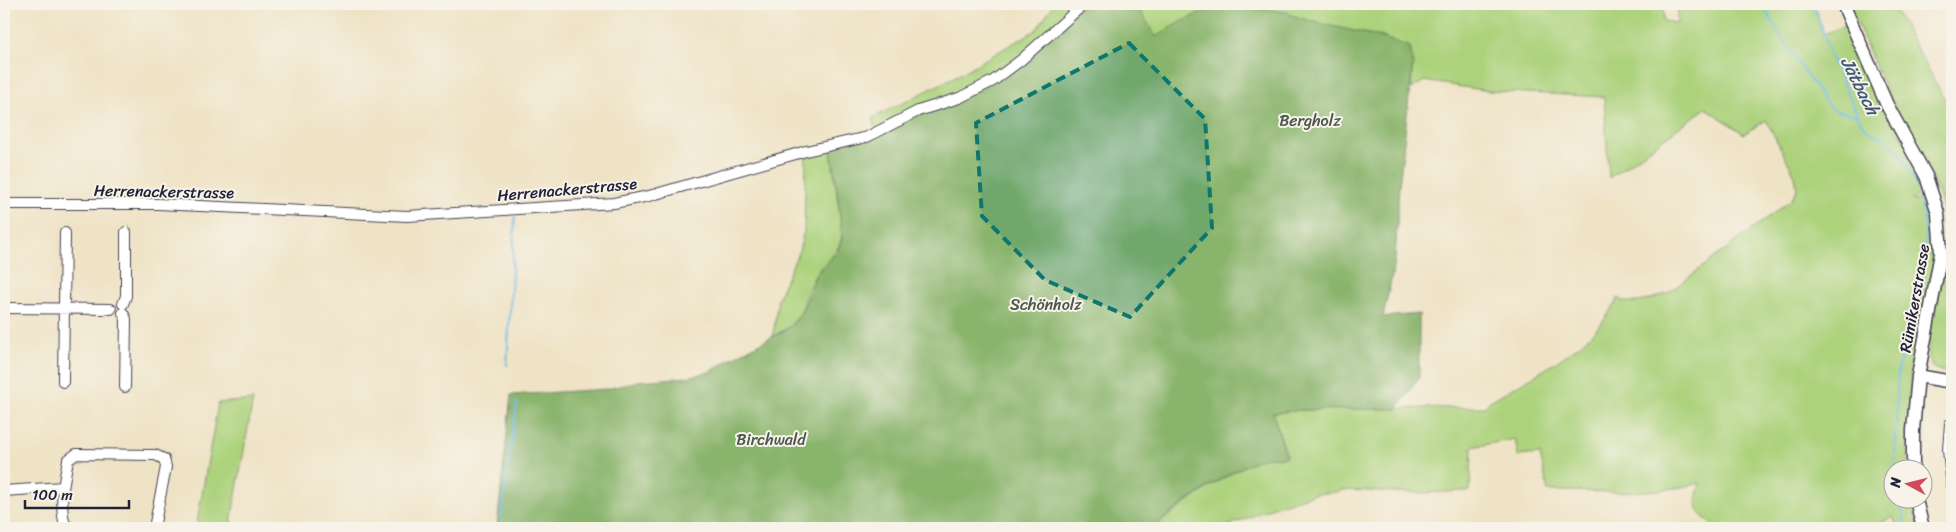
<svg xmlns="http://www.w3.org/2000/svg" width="1956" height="532" font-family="Sriracha,sans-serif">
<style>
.green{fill:#acd27c;stroke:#677a5c}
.forest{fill:#89b46c;stroke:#566b54}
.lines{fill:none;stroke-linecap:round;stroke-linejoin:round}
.stream{stroke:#6eb9e7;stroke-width:2}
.minor-casing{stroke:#413f50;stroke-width:12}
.major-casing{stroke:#413f50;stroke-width:15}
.minor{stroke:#fff;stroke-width:10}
.major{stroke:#fff;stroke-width:12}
.marked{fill:#0f766e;fill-opacity:0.2;stroke:#0f766e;stroke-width:4;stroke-dasharray:10 6;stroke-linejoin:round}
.labels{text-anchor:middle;stroke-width:4;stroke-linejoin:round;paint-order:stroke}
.park-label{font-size:16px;fill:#4b574e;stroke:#f7f3e8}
.street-label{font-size:16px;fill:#22223b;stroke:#f7f3e8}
.water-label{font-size:18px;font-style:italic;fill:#3d5777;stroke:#f7f3e8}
</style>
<rect width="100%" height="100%" fill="#f7f3e8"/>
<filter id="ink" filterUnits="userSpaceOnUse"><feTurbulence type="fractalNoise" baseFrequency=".02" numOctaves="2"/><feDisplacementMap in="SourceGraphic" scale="10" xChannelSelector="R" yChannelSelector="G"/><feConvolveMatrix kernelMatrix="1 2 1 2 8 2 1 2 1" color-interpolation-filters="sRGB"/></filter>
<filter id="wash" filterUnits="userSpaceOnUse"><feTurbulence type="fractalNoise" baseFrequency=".0096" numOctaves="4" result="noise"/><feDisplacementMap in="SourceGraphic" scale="20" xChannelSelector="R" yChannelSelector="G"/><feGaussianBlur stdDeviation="1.12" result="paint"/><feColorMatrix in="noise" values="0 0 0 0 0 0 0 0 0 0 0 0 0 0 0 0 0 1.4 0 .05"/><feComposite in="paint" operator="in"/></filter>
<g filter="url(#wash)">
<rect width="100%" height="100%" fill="#efe3c6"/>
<path class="green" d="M1054 4H1084L993 81 876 134 873 118 960 74 1036 30Z
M1136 4H1664L1663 21 1677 23V11L1683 4H1814L1824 34 1849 24 1925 184 1921 192 1912 200 1915 201 1923 196 1931 201 1937 250 1911 368 1907 433 1909 469 1894 470V500H1912L1918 528H1898L1893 517 1866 528H1715C1696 511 1693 508 1700 483 1651 496 1599 491 1548 491L1540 454 1518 456 1515 439 1472 447 1470 491 1419 493 1342 490 1337 492 1315 494 1276 506 1223 528H1153C1175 510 1242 462 1268 456 1273 455 1278 457 1283 458L1287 454 1272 413 1303 410 1485 407 1490 401C1536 374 1593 348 1618 298 1633 308 1653 298 1668 293L1791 200 1797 189 1795 176 1766 120 1744 134 1706 108 1609 178 1604 97 1489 91 1424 81 1411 89 1413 61 1384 37 1318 24 1291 15 1240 9 1219 8 1195 16 1155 37Z
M1849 4H1892L1952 112V259L1947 257C1952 193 1918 156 1892 102 1876 70 1863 36 1849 4Z
M830 145 842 232C841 254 826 258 816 274 797 304 813 315 773 336L778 298 799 251 804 231 806 151Z
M1952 265V375L1933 368C1920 352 1940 289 1945 270Z
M253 400 230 528H196L218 403Z"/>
<path class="forest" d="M1084 4H1136L1156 37C1170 26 1200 11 1219 8 1240 5 1266 10 1288 12L1291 15C1330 28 1372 32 1410 47L1413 61 1399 187 1395 261 1383 317 1419 314V378L1397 409 1303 410 1273 413 1286 457C1279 460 1269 455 1261 459 1231 469 1177 507 1153 528H497L511 395 607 389 639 381 688 377 710 372 730 359 787 329 797 319 804 307 816 274 837 252 842 240 837 186 830 145 867 137 993 81Z"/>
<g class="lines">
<path class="stream" d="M1762 4 1782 38 1828 106 1837 111 1857 115
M1814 4 1830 55 1861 122C1867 133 1883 136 1893 145 1905 157 1911 175 1919 191
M1906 336C1925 279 1932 257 1920 198
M507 365 515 217
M1896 426 1898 371 1904 342
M1895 470V432
M1899 500 1907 528
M500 528 517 402"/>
</g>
</g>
<g filter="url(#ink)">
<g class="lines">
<g class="minor-casing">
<path id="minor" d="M4 204H158L407 216 614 203 649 196 806 151 867 137 918 111 959 98 993 81 1021 60 1084 4
M123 304 126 296V232
M4 308 111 309
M123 313 126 319 125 387
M63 382 65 233
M1952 424H1950L1948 450 1952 486
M4 491 63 487
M72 528 65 525C59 505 64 480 68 460L76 454 155 455 164 459 166 467 154 528"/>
</g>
<g class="major-casing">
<path id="major" d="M1843 4 1887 105 1926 176 1938 213 1941 253 1918 376 1913 430V470
M1918 376 1952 382
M1916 500 1923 528"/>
</g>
<use href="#minor" class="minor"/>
<use href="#major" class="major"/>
</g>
</g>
<path class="marked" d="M1129 43 1205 119 1212 228 1130 317 1045 280 982 216 976 123Z"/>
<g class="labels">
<g class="park-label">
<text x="1310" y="126">Bergholz</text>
<text x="1046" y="310">Schönholz</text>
<text x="771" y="445">Birchwald</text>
</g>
<g class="street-label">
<text transform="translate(567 189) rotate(-5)" y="6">Herrenackerstrasse</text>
<text transform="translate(164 191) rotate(1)" y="6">Herrenackerstrasse</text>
<text transform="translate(1914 298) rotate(-80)" y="6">Rümikerstrasse</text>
</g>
<g class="water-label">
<text transform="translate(1860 86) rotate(63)" y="6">Jätbach</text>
</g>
</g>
<rect width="1956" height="532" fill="none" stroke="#f7f3e8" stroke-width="20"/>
<g transform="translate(1908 484) rotate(277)"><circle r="24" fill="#f7f3e8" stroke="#a29fa3"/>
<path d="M0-4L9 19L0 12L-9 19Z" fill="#d1495b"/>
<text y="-8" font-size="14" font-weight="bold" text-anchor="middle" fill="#22223b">N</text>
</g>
<path d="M25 500v8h104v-8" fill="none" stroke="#22223b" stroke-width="2.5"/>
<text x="32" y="500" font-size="15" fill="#22223b" stroke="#f7f3e8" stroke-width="4" paint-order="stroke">100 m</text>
</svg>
